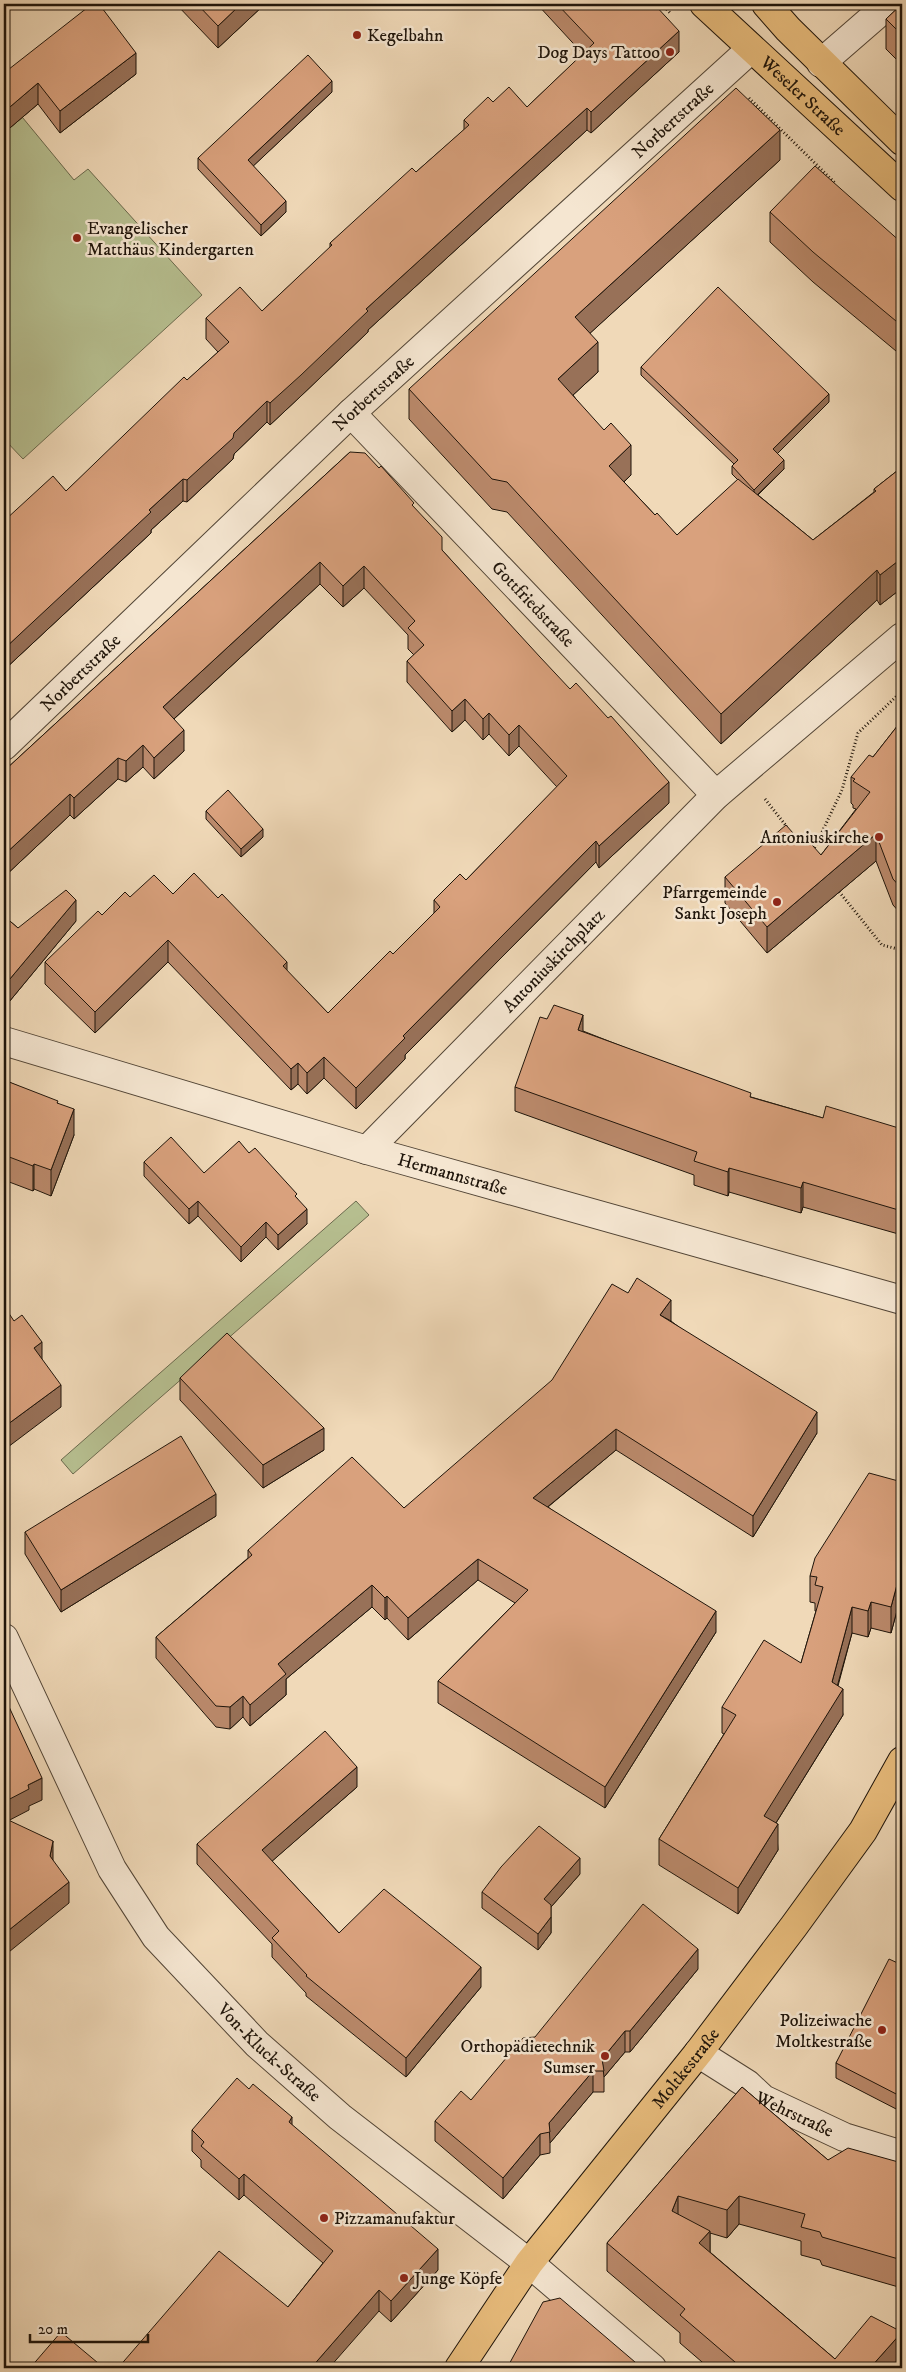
<svg xmlns="http://www.w3.org/2000/svg" width="906" height="2372" font-family="'IM FELL DW Pica',serif">
<style>
.green{fill:#b7c091;stroke:#6a6a4e}
.lines{fill:none;stroke-linecap:round;stroke-linejoin:round}
.minor-casing{stroke:#524536;stroke-width:30}
.major-casing{stroke:#1e140a;stroke-width:30}
.path{stroke:#1e140a;stroke-width:3;stroke-dasharray:1 2.5;stroke-linecap:butt}
.minor{stroke:#f5e6d1;stroke-width:28}
.major{stroke:#e8bc7c;stroke-width:28}
.wall{fill:#bb8a6c;stroke:#1e140a}
.shaded-wall{fill:#987158;stroke:#1e140a}
.building{fill:#d9a17d;stroke:#1e140a}
.poi-dot{fill:#8f2418;stroke:#f5e6d1;stroke-width:2}
.labels{text-anchor:middle;stroke-width:5;stroke-linejoin:round;paint-order:stroke}
.poi-label{font-size:18px;fill:#1e140a;stroke:#f5e6d1;text-anchor:end}
.street-label{font-size:18px;fill:#1e140a;stroke:#f5e6d1}
</style>
<rect width="100%" height="100%" fill="#f0d9b8"/>
<filter id="stains"><feTurbulence type="fractalNoise" baseFrequency=".004" numOctaves="4"/><feColorMatrix values="0 0 0 0 .2 0 0 0 0 .09 0 0 0 0 .02 0 0 0 .5 -.17"/></filter>
<radialGradient id="worn" r=".72"><stop offset=".6" stop-color="#630" stop-opacity="0"/><stop offset="1" stop-color="#630" stop-opacity=".3"/></radialGradient>
<path class="green" d="M4 95 74 180 88 169 202 295 23 459 4 439Z
M356 1201 369 1215 73 1474 61 1460Z"/>
<g class="lines">
<g class="minor-casing">
<g id="minor">
<path d="M821 63 889 4"/>
<path id="s1" d="M351 413 716 795"/>
<path id="s2" d="M4 746 351 413 751 49"/>
<path id="s3" d="M4 1041 367 1150 902 1300"/>
<path id="s4" d="M367 1150 716 795 902 637"/>
<path id="s5" d="M4 1638 112 1869 156 1937 257 2044 340 2117 529 2263 652 2368"/>
<path id="s6" d="M698 2053 747 2084 763 2099 844 2137 902 2155"/>
</g>
</g>
<g class="major-casing">
<g id="major">
<path id="s7" d="M704 4 902 187"/>
<path d="M766 4 788 29 902 141"/>
<path id="s8" d="M459 2368 529 2263 698 2053 794 1926 863 1831 902 1761"/>
</g>
</g>
<path class="path" d="M662 4 670 13
M749 98 835 183
M765 799 787 827
M813 851 842 790 858 733 902 691
M837 889 882 945 902 950"/>
<use href="#minor" class="minor"/>
<use href="#major" class="major"/>
</g>
<path class="wall" d="M176 4H265L218 48Z
M537 4H654L679 52 591 133 587 130 368 330V332L301 396 270 425 267 422 234 454 233 459 187 502 183 501 151 530V533L4 670V521L66 491 218 352 206 339V318L262 311 330 248V243L416 172 464 130V120L493 102 527 107 583 54Z
M838 4H848L843 9Z
M902 4V65L886 49V19Z
M4 73 136 74 60 133 38 104 4 133Z
M332 92 253 166 286 212 261 236 198 169V158Z
M780 160 590 333 598 372 573 395 631 475 624 482 655 515 677 535 738 480 732 474V466L734 464 641 375V367L829 402 777 453 784 469 758 495 813 540 874 492V489L902 467V588L880 605 877 600 721 744 507 512 492 509 409 419V389Z
M770 212 902 243V356L813 282 770 242Z
M350 452 414 508 442 550 669 803 599 868 596 862 405 1055V1059L356 1109 324 1078 307 1094 298 1084 291 1090 168 962 95 1033 45 984V962L102 915 130 897 173 894 287 971 328 1013 393 954 434 913V900L466 880 557 787 519 746 509 756 489 734 483 740 465 720 452 732 407 682V661L414 655 408 649V635L364 588 343 607 320 584 174 719 184 751 154 779 143 767 126 782 118 779 74 819 70 815 4 877V771Z
M902 720V915L893 905 876 861 767 953 725 903V877L800 841 821 855 856 809 853 808V805L851 803V777L873 757Z
M206 811 263 837 241 857 206 819Z
M4 916 18 928 76 921 4 1008Z
M583 1031 751 1097 823 1118 902 1129V1235L803 1207 801 1213 729 1192 728 1196 694 1185V1175L515 1111V1087Z
M4 1080 58 1103 74 1135 51 1196 34 1189 33 1191 4 1180Z
M249 1153 297 1198 307 1224 278 1250 266 1237 241 1262 198 1216 189 1224 144 1176V1162L204 1173Z
M671 1321 817 1433 753 1537 616 1450 548 1507 716 1632 605 1808 438 1703V1681L515 1603 478 1580 408 1640 387 1618 385 1620 372 1607 286 1679V1695L250 1726 243 1717 230 1729 216 1727 156 1658V1637L248 1558V1550L404 1508Z
M180 1378 324 1450 263 1488 180 1400Z
M902 1482V1592L891 1633 871 1628 868 1637 852 1633 838 1686 843 1715 776 1823 778 1850 738 1914 659 1865V1839L724 1734 722 1733V1707L801 1663 816 1611H815V1603L810 1602V1576Z
M216 1516 61 1612 25 1554V1532Z
M357 1787 272 1861 339 1933 481 1987 406 2077 306 1996V1993L272 1957V1944L197 1864V1844Z
M580 1874 551 1907V1933L538 1950 482 1908V1892Z
M902 1965V2112L836 2078V2063Z
M698 1969 630 2052H625L604 2077V2092H593L550 2143V2153L540 2155 503 2199 435 2141V2121L471 2100 535 2037Z
M742 2087 828 2160 902 2163V2288L822 2265 820 2260 801 2255V2241L739 2224 727 2238 710 2233V2252L835 2359 902 2360 895 2368H709L680 2343V2333L607 2271V2243Z
M292 2125 438 2270 391 2322 379 2311 288 2307 323 2263 244 2195 239 2200 201 2167V2160L192 2151V2130Z"/>
<path class="shaded-wall" d="M241 4H265L218 48V26Z
M843 4H848L843 9Z
M679 31V52L591 133V112Z
M136 53V74L60 133V111Z
M332 81V92L248 171V160Z
M38 83V104L4 133V112Z
M587 108V130L368 330V332L301 396 270 425V403L366 309Z
M780 130V160L575 347V317Z
M286 201V212L261 236V225Z
M598 342V372L558 409V379Z
M829 394V402L773 458V449Z
M267 401V422L234 454 233 459 187 502V480L234 433Z
M631 445V475L609 496V466Z
M784 460V469L754 498V490Z
M183 479V501L151 530V533L4 670V649L149 510Z
M902 558V588L880 605V575Z
M320 562V584L163 729V707Z
M364 566V588L343 607V586Z
M877 570V600L721 744V714Z
M465 699V720L452 732V711Z
M489 713V734L483 740V719Z
M519 725V746L509 756V735Z
M184 730V751L154 779V758Z
M143 745V767L126 782V761Z
M118 758V779L74 819V798Z
M669 782V803L599 868V846Z
M70 794V815L4 877V855Z
M263 829V837L241 857V849Z
M876 834V861L767 953V927Z
M596 841V862L405 1055V1059L356 1109V1088L403 1036Z
M76 900V921L4 1008V986Z
M168 940V962L95 1033V1012Z
M287 962V983L283 966Z
M583 1015V1039L578 1030Z
M324 1057V1078L307 1094V1073Z
M298 1063V1084L291 1090V1069Z
M74 1109V1135L51 1196V1170Z
M34 1164V1189L33 1191V1166Z
M729 1168V1192L728 1196V1172Z
M803 1182V1207L801 1213V1188Z
M198 1201V1216L189 1224V1209Z
M307 1209V1224L278 1250V1235Z
M266 1222V1237L241 1262V1247Z
M671 1300V1321L660 1315Z
M42 1342V1364L34 1348Z
M61 1385V1407L4 1450V1427Z
M817 1412V1433L753 1537V1516Z
M324 1428V1450L263 1488V1465Z
M616 1429V1450L533 1519V1498Z
M216 1494V1516L61 1612V1590Z
M478 1559V1580L408 1640V1618Z
M902 1566V1592L891 1633V1607Z
M372 1585V1607L286 1679V1695L250 1726V1705L278 1664Z
M387 1596V1618L385 1620V1598Z
M871 1602V1628L868 1637V1611Z
M852 1607V1633L832 1705 843 1689V1715L764 1842V1816L832 1682Z
M716 1611V1632L605 1808V1787Z
M243 1696V1717L230 1729V1707Z
M357 1767V1787L262 1870V1850Z
M42 1778V1800L29 1806V1810L4 1823V1802L28 1785Z
M778 1824V1850L738 1914V1888Z
M53 1841V1862L50 1856Z
M580 1858V1874L544 1915V1899Z
M69 1882V1903L4 1956V1934Z
M551 1917V1933L538 1950V1934Z
M698 1949V1969L630 2052V2031Z
M481 1967V1987L406 2077V2058Z
M625 2031V2052L604 2077 602 2059Z
M593 2071V2092L550 2143 549 2123Z
M292 2117V2138L289 2122Z
M540 2134V2155L503 2199V2178Z
M244 2174V2195L239 2200V2179Z
M678 2196V2224L672 2211Z
M739 2196V2224L727 2238V2210Z
M710 2231V2259L699 2243Z
M438 2249V2270L391 2322V2301Z
M379 2290V2311L329 2368H311Z
M902 2332V2360L895 2368H870Z"/>
<path class="building" d="M92 4H99L136 53 60 111 38 83 4 112V73Z
M197 4H241L218 26Z
M557 4H654L679 31 591 112 587 108 366 309 368 311 301 375 270 403 267 401 234 433 233 438 187 480 183 479 149 510 151 512 4 649V521L53 476 66 491 184 377 187 380 229 342 206 318 240 287 262 311 332 245 330 243 412 168 416 172 469 125 464 120 488 97 493 102 509 87 527 107 594 43Z
M902 4V35L886 19Z
M308 55 332 81 248 160 286 201 261 225 198 158Z
M736 88 780 130 575 317 598 342 558 379 604 430 611 423 631 445 609 466 655 515 657 513 677 535 738 479 813 540 876 491 874 489 902 467V558L880 575 877 570 721 714 507 482 492 479 409 389Z
M815 166 902 243V326L813 252 770 212Z
M718 287 829 394 773 449 784 460 754 490 732 466 738 460 641 367Z
M350 452 365 453 379 468 381 466 414 503 412 505 442 537V550L540 657 570 689 576 683 608 718 611 716 669 782 599 846 596 841 403 1036 405 1038 356 1088 324 1057 307 1073 298 1063 291 1069 168 940 95 1012 45 962 98 911 102 915 125 892 130 897 154 875 173 894 194 873 218 898 222 894 287 962 283 966 328 1013 390 951 393 954 440 907 434 900 460 874 466 880 567 776 519 725 509 735 489 713 483 719 465 699 452 711 407 661 424 645 408 628 415 621 364 566 343 586 320 562 163 707 184 730 154 758 143 745 126 761 118 758 74 798 70 794 4 855V771Z
M902 720V889L893 879 876 834 767 927 725 877 786 825 800 841 805 837 821 855 870 792 853 781 855 779 851 777 869 755 873 757Z
M228 790 263 829 241 849 206 811Z
M66 890 76 900 4 986V916L18 928Z
M554 1005 583 1015 578 1030 751 1093 750 1097 823 1118 826 1106 902 1129V1211L803 1182 801 1188 729 1168 728 1172 694 1161 697 1152 515 1087 540 1017 547 1019Z
M4 1080 58 1101 57 1103 74 1109 51 1170 34 1164 33 1166 4 1155Z
M171 1137 204 1173 239 1141 249 1153 255 1148 297 1194 295 1196 307 1209 278 1235 266 1222 241 1247 198 1201 189 1209 144 1162Z
M637 1278 671 1300 660 1315 817 1412 753 1516 616 1429 533 1498 716 1611 605 1787 438 1681 528 1590 478 1559 408 1618 387 1596 385 1598 372 1585 278 1664 286 1674 250 1705 243 1696 230 1707 216 1706 156 1637 252 1555 248 1550 352 1457 404 1508 552 1380 612 1284 628 1293Z
M4 1306 14 1321 22 1315 42 1342 34 1348 61 1385 4 1427Z
M227 1333 324 1428 263 1465 180 1378Z
M181 1436 216 1494 61 1590 25 1532Z
M869 1473 902 1482V1566L891 1607 871 1602 868 1611 852 1607 832 1682 843 1689 764 1816 778 1824 738 1888 659 1839 736 1715 722 1707 764 1640 801 1663 823 1587 815 1585 817 1577 810 1576 815 1558Z
M4 1696 42 1778 28 1785 29 1789 4 1802Z
M325 1731 357 1767 262 1850 339 1933 384 1889 481 1967 406 2058 306 1976 307 1975 272 1938 279 1931 197 1844Z
M4 1818 53 1841 50 1856 69 1882 4 1934Z
M539 1826 580 1858 544 1899 551 1905V1917L538 1934 482 1892 501 1867Z
M643 1904 698 1949 630 2031H625L602 2059 604 2071H593L549 2123 550 2132 540 2134 503 2178 435 2121 461 2091 471 2100 523 2038 535 2037Z
M889 1959 902 1965V2097L836 2063Z
M237 2078 249 2089 253 2084 292 2117 289 2122 438 2249 391 2301 379 2290 311 2368H118L219 2251 288 2307 333 2251 244 2174 239 2179 201 2146 204 2142 192 2130Z
M742 2087 828 2160 848 2148 902 2163V2260L822 2237 820 2232 801 2227 805 2214 739 2196 727 2210 678 2196 672 2211 710 2231 699 2243 835 2359 871 2316 902 2332 870 2368H742L680 2315 685 2309 607 2243Z
M560 2298 642 2368H507L543 2302Z
M61 2332 104 2368H30Z"/>
<g class="poi-dot">
<circle cx="357" cy="35" r="5"/>
<circle cx="670" cy="52" r="5"/>
<circle cx="77" cy="238" r="5"/>
<circle cx="879" cy="837" r="5"/>
<circle cx="777" cy="902" r="5"/>
<circle cx="882" cy="2030" r="5"/>
<circle cx="605" cy="2056" r="5"/>
<circle cx="324" cy="2218" r="5"/>
<circle cx="404" cy="2278" r="5"/>
</g>
<g class="labels">
<g class="poi-label">
<text x="367" y="41" text-anchor="start">Kegelbahn</text>
<text x="660" y="58">Dog Days Tattoo</text>
<text x="87" y="234" text-anchor="start">Evangelischer<tspan x="87" dy="21">Matthäus Kindergarten</tspan></text>
<text x="869" y="843">Antoniuskirche</text>
<text x="767" y="898">Pfarrgemeinde<tspan x="767" dy="21">Sankt Joseph</tspan></text>
<text x="872" y="2026">Polizeiwache<tspan x="872" dy="21">Moltkestraße</tspan></text>
<text x="595" y="2052">Orthopädietechnik<tspan x="595" dy="21">Sumser</tspan></text>
<text x="334" y="2224" text-anchor="start">Pizzamanufaktur</text>
<text x="414" y="2284" text-anchor="start">Junge Köpfe</text>
</g>
<g class="street-label">
<text dy="6" stroke="none"><textPath href="#s7" startOffset="135">Weseler Straße</textPath></text>
<text dy="6" stroke="none"><textPath href="#s2" startOffset="916">Norbertstraße</textPath></text>
<text dy="6" stroke="none"><textPath href="#s2" startOffset="511">Norbertstraße</textPath></text>
<text dy="6" stroke="none"><textPath href="#s1" startOffset="264">Gottfriedstraße</textPath></text>
<text dy="6" stroke="none"><textPath href="#s2" startOffset="106">Norbertstraße</textPath></text>
<text dy="6" stroke="none"><textPath href="#s4" startOffset="266">Antoniuskirchplatz</textPath></text>
<text dy="6" stroke="none"><textPath href="#s3" startOffset="468">Hermannstraße</textPath></text>
<text dy="6" stroke="none"><textPath href="#s5" startOffset="498">Von-Kluck-Straße</textPath></text>
<text dy="6" stroke="none"><textPath href="#s8" startOffset="376">Moltkestraße</textPath></text>
<text dy="6" stroke="none"><textPath href="#s6" startOffset="115">Wehrstraße</textPath></text>
</g>
</g>
<rect width="906" height="2372" fill="none" stroke="#f0d9b8" stroke-width="20"/>
<rect x="5" y="5" width="896" height="2362" fill="none" stroke="#1e140a" stroke-width="2.5"/>
<rect x="10" y="10" width="886" height="2352" fill="none" stroke="#1e140a"/>
<path d="M30 2334v8h118v-8" fill="none" stroke="#1e140a" stroke-width="2.5"/>
<text x="38" y="2334" font-size="15" fill="#1e140a" stroke="#f5e6d1" stroke-width="4" paint-order="stroke">20 m</text>
<rect width="100%" height="100%" filter="url(#stains)"/>
<rect width="100%" height="100%" fill="url(#worn)"/>
</svg>
